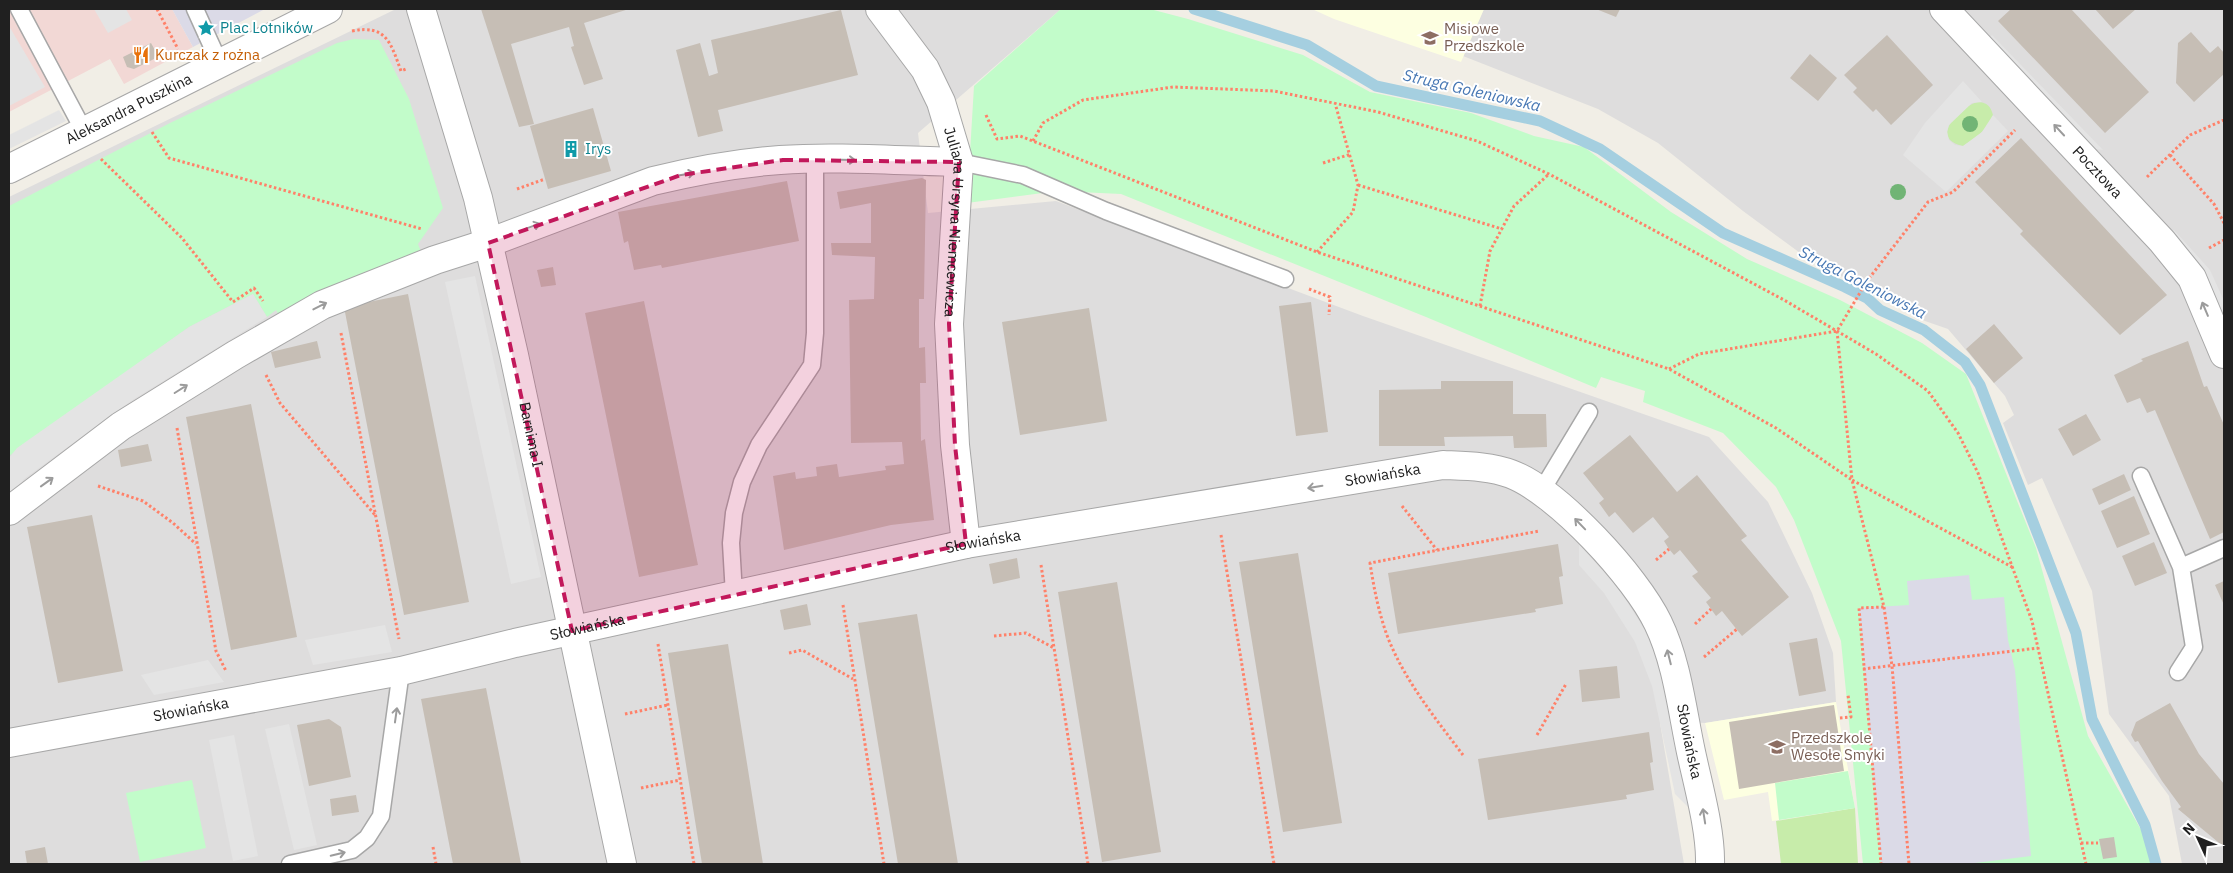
<svg xmlns="http://www.w3.org/2000/svg" width="2233" height="873" font-family="'IBM Plex Sans',sans-serif">
<style>
.residential{fill:#dedddd}
.commercial{fill:#f2d8d5}
.education{fill:#fdffe1}
.grass{fill:#c7ecaa}
.park{fill:#c2fcca}
.parking{fill:#e4e4e4}
.plaza{fill:#dbdae7}
.lines{fill:none;stroke-linecap:round;stroke-linejoin:round}
.stream{stroke:#a5cfe0;stroke-width:11}
.building{fill:#c6beb5}
.service-casing{stroke:#a7a7a7;stroke-width:19}
.minor-casing{stroke:#a7a7a7;stroke-width:30}
.tertiary-casing{stroke:#a7a7a7;stroke-width:30}
.path{stroke:#ff8169;stroke-width:3;stroke-dasharray:2.5 2.5;stroke-linecap:butt}
.service{stroke:#fff;stroke-width:16}
.minor{stroke:#fff;stroke-width:28}
.tertiary{stroke:#fff;stroke-width:28}
.tree{fill:#71b475}
.oneway{stroke:#9b9b9b}
.marked{fill:#c2185b;fill-opacity:0.2;stroke:#c2185b;stroke-width:4;stroke-dasharray:10 6;stroke-linejoin:round}
.labels{text-anchor:middle;stroke-width:4;stroke-linejoin:round;paint-order:stroke}
.culture-label{font-size:15px;fill:#0d838f;stroke:#fff;text-anchor:start}
.education-label{font-size:15px;fill:#785e54;stroke:#fff;text-anchor:start}
.food-label{font-size:15px;fill:#c56008;stroke:#fff;text-anchor:start}
.street-label{font-size:15px;fill:#202020;stroke:#fff}
.water-label{font-size:16px;font-style:italic;fill:#4878b4;stroke:#fff}
</style>
<rect width="100%" height="100%" fill="#f1eee6"/>
<path class="residential" d="M396 9H1061L918 133 928 213 1056 201 1363 316 1709 437 1768 502 1812 593 1833 653 1836 702 1705 723 1673 721 1660 723 1684 864H9V197Z
M1484 9H2224V864H2182L2169 796 2109 714 2092 591 2042 478 2028 485 2003 423 2014 415 2005 396 1948 329 1925 321 1807 258 1743 211 1658 143 1598 109 1463 56Z"/>
<path class="commercial" d="M9 9H172L193 47 124 84 110 59 9 112Z"/>
<path class="education" d="M1312 9H1484L1461 62 1334 19Z
M1836 702 1855 808 1772 821 1768 792 1724 800 1705 723Z"/>
<path class="grass" d="M1978 102C1987 102 1991 107 1993 115 1987 130 1976 138 1963 146 1928 139 1960 106 1978 102Z
M1855 808 1858 864H1781L1776 821Z"/>
<path class="park" d="M1061 9H1150L1188 19 1303 55 1370 92 1471 113 1534 136 1584 147 1671 212 1747 259 1840 300 1922 343 1966 374 2036 548 2088 736 2144 835 2151 864H1863L1841 641 1794 520 1776 487 1723 433 1643 402 1645 391 1601 377 1596 388 1426 317 1121 194 1058 191 967 203 974 86Z
M354 39 379 40 409 99 443 208 418 244 422 254 280 317 276 310 267 317 253 294 189 327 9 456V206L170 123 337 43Z
M1848 771 1855 808 1779 820 1775 783Z
M192 780 206 848 140 862 126 793Z"/>
<path class="parking" d="M94 9H126L132 20 108 33Z
M9 26 45 87 9 106Z
M1992 35 2103 150 2074 146 1981 48Z
M1963 81 1982 102 1972 103 1949 125 1947 132 1949 140 1955 145 1963 146 1982 132 1993 115 2008 131 1946 192 1903 155 1925 123Z
M59 110 66 121 9 149V135Z
M2174 230 2210 270 2224 301V336L2164 239Z
M475 276 541 577 511 584 445 282Z
M253 294 267 317 131 401 24 479 9 497V458L17 448 189 327Z
M1579 544 1619 589 1648 635 1661 668 1691 810 1675 794 1652 686 1635 642 1604 593 1579 565Z
M385 625 392 652 313 665 305 640Z
M208 660 224 682 154 695 141 675Z
M289 724 317 845 294 850 265 729Z
M234 735 258 856 233 861 209 740Z"/>
<path class="plaza" d="M172 9H265L193 47Z
M1969 575 1972 600 2004 597 2008 640 2015 670 2031 856 1967 864H1881L1859 608 1909 605 1907 581Z"/>
<g class="lines">
<path class="stream" d="M1194 9 1307 45 1376 86 1540 121 1600 149 1723 233 1845 287 1867 298 1880 310 1924 330 1965 362 1980 385 2076 633 2092 719 2145 825 2156 864"/>
</g>
<path class="building" d="M481 9H629L584 23 603 79 584 85 571 47 574 46 569 27 511 44 534 124 519 127Z
M1596 9H1620L1616 17Z
M2011 9H2071L2149 92 2105 133 1998 21Z
M2095 9H2136L2113 29Z
M841 10 858 75 718 110 723 131 698 137 676 50 700 43 709 76 718 73 711 40Z
M2191 32 2210 53 2218 46 2224 53V74L2194 102 2176 83 2178 43Z
M1887 35 1933 85 1891 125 1876 109 1873 112 1853 92 1857 88 1844 75Z
M151 43 156 52 154 59 134 69 127 67 123 57Z
M1810 54 1837 78 1818 101 1790 78Z
M593 108 611 171 548 189 530 126Z
M2021 138 2167 295 2120 335 2020 234 2023 231 1975 182Z
M922 178 926 180 924 299H919V348L925 347 926 383H920L921 441 925 439 934 520 891 525 784 550 773 476 795 472 796 479 817 476 816 467 837 464 839 477 886 470 885 466 904 464 902 442 851 443 849 300 874 299 875 257 832 255 831 243H871V203L840 209 837 192Z
M787 181 799 241 662 268 661 265 634 270 628 241 624 243 618 212Z
M553 267 556 285 541 287 537 270Z
M408 294 469 602 404 615 344 307Z
M644 301 698 565 639 577 585 313Z
M1311 302 1328 432 1296 436 1279 306Z
M1089 308 1107 421 1020 435 1002 322Z
M1994 324 2023 358 1994 383 1966 349Z
M317 341 321 358 275 368 271 352Z
M2188 341 2204 387 2207 386 2224 425V532L2210 539 2155 410 2147 413 2140 398 2127 403 2114 375 2143 361 2141 359Z
M1441 381H1513V414H1546L1547 447 1514 448 1513 436 1444 437 1445 446H1379V390L1441 389Z
M251 404 297 637 231 650 186 417Z
M2086 414 2101 440 2073 456 2058 429Z
M1630 435 1677 492 1697 475 1747 536 1741 540 1789 597 1742 636 1722 611 1716 616 1706 602 1711 598 1692 576 1698 572 1680 550 1674 555 1669 549 1664 541 1669 537 1653 517 1633 533 1615 512 1609 517 1599 503 1604 499 1583 473Z
M148 444 152 461 121 467 118 450Z
M2124 474 2131 490 2099 505 2092 489Z
M2134 496 2150 534 2117 548 2101 511Z
M92 515 123 671 58 683 27 527Z
M2154 542 2167 573 2135 586 2122 556Z
M1558 544 1563 576 1559 577 1563 604 1535 609 1536 612 1398 634 1388 573Z
M1298 553 1342 823 1283 832 1239 562Z
M1017 558 1020 578 993 584 989 564Z
M2224 581V605L2215 585Z
M1117 582 1161 852 1102 862 1058 592Z
M807 604 811 625 784 630 780 610Z
M917 614 958 864H898L858 623Z
M1817 638 1826 691 1799 696 1789 643Z
M728 644 763 864H702L668 653Z
M1617 666 1620 698 1582 702 1579 670Z
M486 688 521 864H453L421 699Z
M2170 703 2199 754 2224 784V847L2178 809 2181 807 2162 781 2138 741 2135 742 2131 735 2136 722Z
M1834 705 1844 771 1739 789 1729 722Z
M329 719 341 727 351 777 309 786 297 725Z
M1649 732 1653 762 1650 763 1654 790 1626 795 1627 799 1488 820 1478 759Z
M356 795 359 812 332 816 330 799Z
M2114 837 2117 857 2103 859 2099 839Z
M45 847 48 864H27L25 851Z"/>
<g class="lines">
<g class="service-casing">
<path id="service" d="M19 9 85 133
M195 9 219 62
M959 162 1023 175 1106 211 1285 279
M2141 476 2181 567 2224 548
M1542 490 1589 412
M734 595 731 543 734 513 742 482 759 445 812 365 815 333V160
M2178 672 2194 647 2181 567
M290 864 352 850 367 838 381 816 401 671"/>
</g>
<g class="minor-casing">
<g id="minor">
<path id="s1" d="M880 9 925 69 941 102 959 162 949 324 955 445 966 544"/>
<path id="s2" d="M1944 9 2162 241 2192 278 2224 354"/>
<path d="M9 511 121 426 235 355 322 305 435 260 488 243 653 181C694 171 737 163 780 160 839 156 900 161 959 162"/>
<path id="s3" d="M9 743 401 671 515 643 966 544 1443 465C1466 466 1490 466 1511 474 1558 492 1636 577 1658 623 1677 662 1682 710 1691 752 1698 785 1711 831 1710 864"/>
</g>
</g>
<g class="tertiary-casing">
<g id="tertiary">
<path id="s4" d="M421 9 478 198 514 355 622 864"/>
<path id="s5" d="M9 169 328 9"/>
</g>
</g>
<path class="path" d="M157 9 178 49
M352 31C387 24 391 44 401 71L406 69
M986 115 997 139 1020 136 1317 252 1669 369 1776 428 1852 480 1884 607 1859 608 1881 864
M152 132 169 158 422 229
M1033 141 1043 123 1083 100 1173 87 1274 91 1378 112 1477 141 1549 174 1784 300 1876 354 1928 391 1958 433 1978 473 2032 621 2086 864
M2170 155 2214 204 2224 223
M101 159 182 238 233 302 254 288 263 301
M1323 163 1351 154
M2147 177 2190 135 2224 120
M1358 185 1502 229
M517 189 545 179
M2209 248 2224 240
M1317 252 1353 212 1358 185 1335 103
M1309 289 1330 297 1329 315
M1480 306 1490 251 1514 206 1549 174
M1837 331 1852 480 2012 567
M341 333 399 639
M1669 369 1699 354 1837 331 1867 281 1928 202 1953 192 2015 130
M266 375 280 403 375 515
M177 428 216 651 226 671
M98 486 143 501 173 523 196 544
M1402 506 1437 550
M1221 535 1274 864
M1656 560 1669 549
M1041 565 1088 864
M843 605 884 864
M1884 607 1892 666 1909 864
M1695 624 1711 609
M994 636 1026 633 1054 648
M658 644 694 864
M789 653 802 650 853 679
M1704 657 1737 629
M1863 669 2038 648
M625 714 668 705
M1840 718 1851 717 1848 695
M1537 735 1566 684
M1463 755C1436 719 1405 681 1388 638 1379 614 1374 589 1370 563L1539 531
M641 788 680 780
M2081 843H2098
M433 847 436 864"/>
<use href="#service" class="service"/>
<use href="#minor" class="minor"/>
<use href="#tertiary" class="tertiary"/>
</g>
<g class="tree">
<circle cx="1970" cy="124" r="8"/>
<circle cx="1898" cy="192" r="8"/>
</g>
<defs><path id="oneway-shaft" d="M-6 0H5M1.5-3L5.5 0L1.5 3" fill="none" stroke-width="1.6" stroke-linecap="round" stroke-linejoin="round" transform="scale(1.25)"/></defs>
<g class="oneway">
<use href="#oneway-shaft" transform="translate(2059 130) rotate(-133)"/>
<use href="#oneway-shaft" transform="translate(848 160) rotate(1)"/>
<use href="#oneway-shaft" transform="translate(687 174) rotate(-10)"/>
<use href="#oneway-shaft" transform="translate(533 226) rotate(-20)"/>
<use href="#oneway-shaft" transform="translate(320 306) rotate(-27)"/>
<use href="#oneway-shaft" transform="translate(2205 309) rotate(-113)"/>
<use href="#oneway-shaft" transform="translate(181 389) rotate(-32)"/>
<use href="#oneway-shaft" transform="translate(47 482) rotate(-36)"/>
<use href="#oneway-shaft" transform="translate(1315 487) rotate(171)"/>
<use href="#oneway-shaft" transform="translate(1580 524) rotate(-134)"/>
<use href="#oneway-shaft" transform="translate(1669 657) rotate(-104)"/>
<use href="#oneway-shaft" transform="translate(396 715) rotate(-82)"/>
<use href="#oneway-shaft" transform="translate(1704 816) rotate(-99)"/>
<use href="#oneway-shaft" transform="translate(338 854) rotate(-13)"/>
</g>
<path class="marked" d="M783 160 959 162 949 324 955 445 966 544 572 631 488 243 681 175Z"/>
<defs>
<g id="sight-bare" transform="scale(1.35)"><path d="M0-6L1.8-2.2L6-1.7L2.9 1.2L3.7 5.4L0 3.3L-3.7 5.4L-2.9 1.2L-6-1.7L-1.8-2.2Z" fill="#0f9aa8" stroke="#fff" stroke-width="2.5" paint-order="stroke"/></g>
<g id="school-bare" transform="scale(1.35)"><path d="M0-5L7-2L0 1L-7-2ZM-4 1L0 2.5L4 1V4Q0 6-4 4Z" fill="#8d6e63" stroke="#fff" stroke-width="2.5" paint-order="stroke"/></g>
<g id="restaurant-bare" transform="scale(1.35)"><path d="M-5-6h1v4h1v-4h1v4h1v-4h1v5L-1.5 .5V6h-2V.5L-5-1ZM5-6V6H3V1.5H1.5Q1.5-4 5-6Z" fill="#e8710a" stroke="#fff" stroke-width="2.5" paint-order="stroke"/></g>
<g id="building-bare" transform="scale(1.35)"><path d="M-4-6H4V6H1V3H-1V6H-4ZM-2.5-4.3h1.7v1.8h-1.7ZM.8-4.3h1.7v1.8H.8ZM-2.5-1h1.7V.8h-1.7ZM.8-1h1.7V.8H.8Z" fill="#0f9aa8" stroke="#fff" stroke-width="2.5" paint-order="stroke"/></g>
</defs>
<g fill-rule="evenodd">
<use href="#sight-bare" x="206" y="28"/>
<use href="#school-bare" x="1430" y="38"/>
<use href="#restaurant-bare" x="141" y="55"/>
<use href="#building-bare" x="571" y="149"/>
<use href="#school-bare" x="1777" y="747"/>
</g>
<g class="labels">
<g class="culture-label">
<text x="220" y="33">Plac Lotników</text>
<text x="585" y="154">Irys</text>
</g>
<g class="education-label">
<text x="1444" y="34">Misiowe<tspan x="1444" dy="17">Przedszkole</tspan></text>
<text x="1791" y="743">Przedszkole<tspan x="1791" dy="17">Wesołe Smyki</tspan></text>
</g>
<g class="food-label">
<text x="155" y="60">Kurczak z rożna</text>
</g>
<g class="street-label">
<text dy="5" stroke="none"><textPath href="#s5" startOffset="134">Aleksandra Puszkina</textPath></text>
<text dy="5" stroke="none"><textPath href="#s2" startOffset="224">Pocztowa</textPath></text>
<text dy="5" stroke="none"><textPath href="#s1" startOffset="234">Juliana Ursyna Niemcewicza</textPath></text>
<text dy="5" stroke="none"><textPath href="#s4" startOffset="440">Barnima I</textPath></text>
<text dy="5" stroke="none"><textPath href="#s3" startOffset="1400">Słowiańska</textPath></text>
<text dy="5" stroke="none"><textPath href="#s3" startOffset="995">Słowiańska</textPath></text>
<text dy="5" stroke="none"><textPath href="#s3" startOffset="590">Słowiańska</textPath></text>
<text dy="5" stroke="none"><textPath href="#s3" startOffset="185">Słowiańska</textPath></text>
<text dy="5" stroke="none"><textPath href="#s3" startOffset="1865">Słowiańska</textPath></text>
</g>
<g class="water-label">
<text transform="translate(1472 90) rotate(13)" y="6">Struga Goleniowska</text>
<text transform="translate(1863 282) rotate(27)" y="6">Struga Goleniowska</text>
</g>
</g>
<rect width="2233" height="873" fill="none" stroke="#202020" stroke-width="20"/>
<g transform="translate(2198 838) rotate(314)" stroke="#ffffff" stroke-width="4" paint-order="stroke">
<path d="M0-4L9 19L0 12L-9 19Z" fill="#202020"/>
<text y="-8" font-size="14" font-weight="bold" text-anchor="middle" fill="#202020">N</text>
</g>
</svg>
